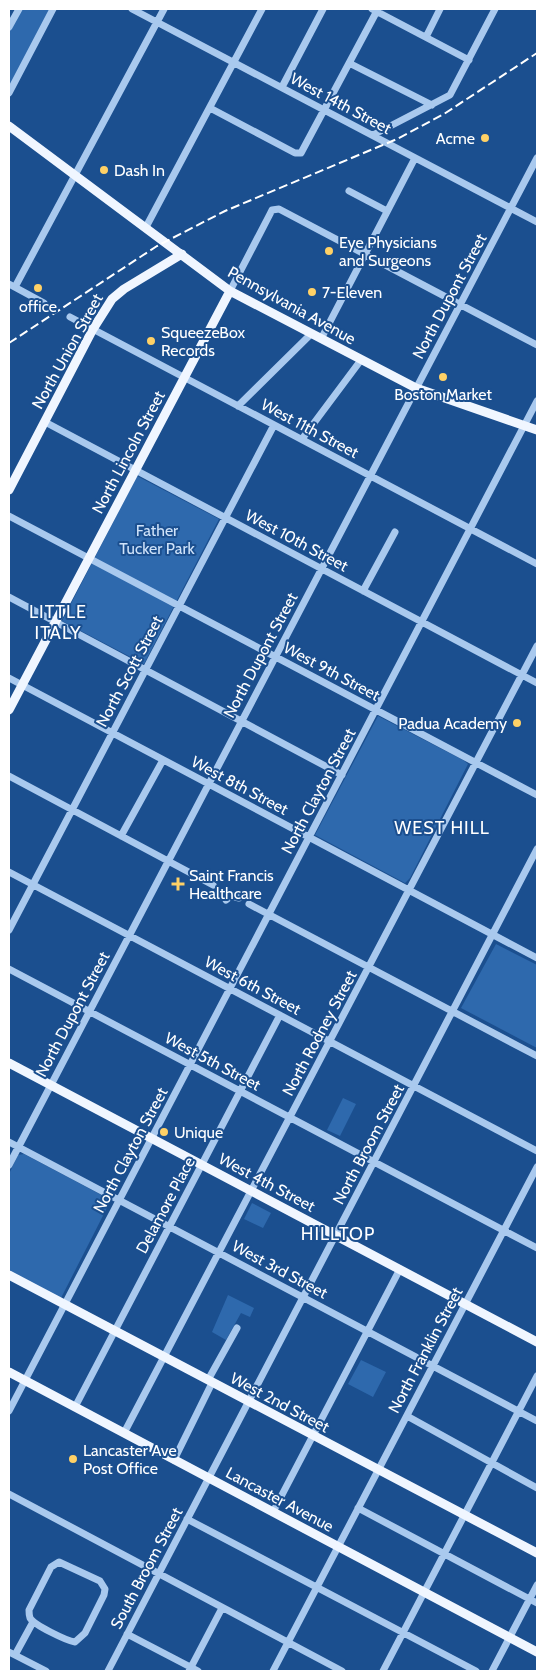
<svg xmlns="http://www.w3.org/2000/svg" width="546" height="1680" font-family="Cabin,sans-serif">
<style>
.green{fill:#2e69ad}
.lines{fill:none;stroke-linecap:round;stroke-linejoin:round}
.minor{stroke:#a9c9ee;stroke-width:7}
.major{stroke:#f0f6ff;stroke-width:9}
.rail{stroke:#fff;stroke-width:2;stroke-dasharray:9 4;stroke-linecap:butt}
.poi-dot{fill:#ffd166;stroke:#1b4f8f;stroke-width:2}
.labels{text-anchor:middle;stroke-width:4;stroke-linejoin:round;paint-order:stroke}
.street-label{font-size:16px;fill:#fff;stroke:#1b4f8f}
.poi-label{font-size:16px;fill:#fff;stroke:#1b4f8f;text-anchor:start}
.park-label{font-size:16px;fill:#cfe3fa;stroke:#1b4f8f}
.neighbourhood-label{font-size:18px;letter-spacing:1px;fill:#fff;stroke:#1b4f8f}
</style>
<rect width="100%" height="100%" fill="#1b4f8f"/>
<path class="green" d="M19 9H53L9 93V27Z
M137 476 219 519 144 664 62 621Z
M378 716 463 760 468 764 410 878 405 883 315 835Z
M496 944 537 965V1048L461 1008Z
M343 1098 356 1104 340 1136 327 1130Z
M24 1154 111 1200 61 1298 9 1271V1174L18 1155Z
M252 1203 271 1213 263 1228 244 1219Z
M228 1295 254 1308 250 1317 241 1313 226 1340 212 1332Z
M361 1360 386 1372 373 1397 348 1384Z"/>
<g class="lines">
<path class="minor" d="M132 9 537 222
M372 9 469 60
M9 27 19 9
M426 37 440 9
M349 63 432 105
M282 87 323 9
M9 93 53 9
M210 108 295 153H301L378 9
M373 135 450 95 495 9
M349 191 387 211
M146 227 262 9
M9 284 44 303
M15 287 164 9
M230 291 270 214 272 210 279 209 537 345
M70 317 537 564
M321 339 415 158
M238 406 311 334
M45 422 537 683
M302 439 361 360
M9 516 537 795
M363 591 395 532
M9 597 342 775
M9 678 537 958
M9 776 213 885
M121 836 163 760
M9 872 537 1151
M226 900 231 896 239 898
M249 904 537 1056
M9 930 274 425
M9 969 537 1248
M9 1142 537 1421
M9 1165 537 158
M208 1380 237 1328
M75 1407 280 1015
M9 1411 537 401
M407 1416 537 1488
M124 1433 537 646
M174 1460 212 1383
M9 1494 342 1671
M358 1508 537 1603
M273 1512 400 1269
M187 1519 476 1671
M59 1562 100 1581 105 1589 104 1595 85 1633 75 1642C67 1641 34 1625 30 1618 29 1615 29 1613 29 1610L51 1567Z
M127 1634 198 1671
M9 1652 46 1671
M15 1655 33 1622
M108 1671 537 849
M189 1671 222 1608
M273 1671 537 1167
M383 1671 537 1376
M492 1671 537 1585"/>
<path class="major" d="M9 126 230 291 416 388 537 430
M9 490 93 329 112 299 124 289 182 254
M9 710 230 291
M9 1063 537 1342
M9 1275 537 1553
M9 1372 537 1652"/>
<path class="rail" d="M9 343 157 246 225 211 397 139 444 114 537 53"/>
</g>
<g class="poi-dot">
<circle cx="485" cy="138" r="5"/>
<circle cx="104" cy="170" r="5"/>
<circle cx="329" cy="251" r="5"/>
<circle cx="38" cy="288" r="5"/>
<circle cx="312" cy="292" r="5"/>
<circle cx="151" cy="341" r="5"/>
<circle cx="443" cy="377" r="5"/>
<circle cx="517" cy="723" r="5"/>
<path d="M175.5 876.5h5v5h5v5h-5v5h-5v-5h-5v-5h5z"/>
<circle cx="164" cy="1132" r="5"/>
<circle cx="73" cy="1459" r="5"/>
</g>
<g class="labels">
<g class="street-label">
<text transform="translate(341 103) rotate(28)" y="6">West 14th Street</text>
<text transform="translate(449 296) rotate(-62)" y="6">North Dupont Street</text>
<text transform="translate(292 305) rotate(29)" y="6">Pennsylvania Avenue</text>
<text transform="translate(67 351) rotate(-61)" y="6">North Union Street</text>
<text transform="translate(310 428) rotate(28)" y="6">West 11th Street</text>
<text transform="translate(128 452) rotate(-62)" y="6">North Lincoln Street</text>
<text transform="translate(297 540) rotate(28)" y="6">West 10th Street</text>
<text transform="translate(260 655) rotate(-62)" y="6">North Dupont Street</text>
<text transform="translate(129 671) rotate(-62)" y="6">North Scott Street</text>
<text transform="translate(332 671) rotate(28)" y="6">West 9th Street</text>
<text transform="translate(240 785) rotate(28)" y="6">West 8th Street</text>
<text transform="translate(318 791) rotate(-62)" y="6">North Clayton Street</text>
<text transform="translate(253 985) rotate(28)" y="6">West 6th Street</text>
<text transform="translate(72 1014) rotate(-62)" y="6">North Dupont Street</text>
<text transform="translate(319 1033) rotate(-62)" y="6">North Rodney Street</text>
<text transform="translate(213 1061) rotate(28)" y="6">West 5th Street</text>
<text transform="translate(368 1144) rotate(-62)" y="6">North Broom Street</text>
<text transform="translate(130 1150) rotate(-62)" y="6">North Clayton Street</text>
<text transform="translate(267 1182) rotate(28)" y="6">West 4th Street</text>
<text transform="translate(165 1205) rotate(-62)" y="6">Delamore Place</text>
<text transform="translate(280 1269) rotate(28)" y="6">West 3rd Street</text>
<text transform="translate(425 1350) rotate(-62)" y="6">North Franklin Street</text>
<text transform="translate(280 1402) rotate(28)" y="6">West 2nd Street</text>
<text transform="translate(280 1499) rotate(28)" y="6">Lancaster Avenue</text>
<text transform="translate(146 1568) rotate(-62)" y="6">South Broom Street</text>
</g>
<g class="poi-label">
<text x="475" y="144" text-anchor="end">Acme</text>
<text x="114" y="176">Dash In</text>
<text x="339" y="248">Eye Physicians<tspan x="339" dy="18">and Surgeons</tspan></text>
<text x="322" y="298">7-Eleven</text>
<text x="38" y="312" text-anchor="middle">office</text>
<text x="161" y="338">SqueezeBox<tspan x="161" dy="18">Records</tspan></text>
<text x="443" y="400" text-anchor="middle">Boston Market</text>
<text x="507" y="729" text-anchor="end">Padua Academy</text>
<text x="189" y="881">Saint Francis<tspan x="189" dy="18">Healthcare</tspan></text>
<text x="174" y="1138">Unique</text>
<text x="83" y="1456">Lancaster Ave<tspan x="83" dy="18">Post Office</tspan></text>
</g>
<g class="park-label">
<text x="157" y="536">Father<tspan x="157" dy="18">Tucker Park</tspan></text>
</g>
<g class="neighbourhood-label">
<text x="58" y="618">LITTLE<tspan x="58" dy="21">ITALY</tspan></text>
<text x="442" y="834">WEST HILL</text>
<text x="338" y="1240">HILLTOP</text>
</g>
</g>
<rect width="546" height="1680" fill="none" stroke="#ffffff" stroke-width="20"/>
</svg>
